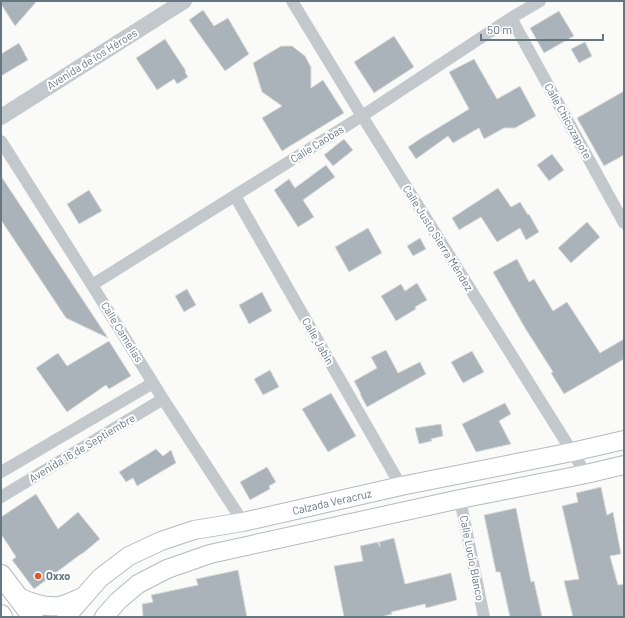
<svg xmlns="http://www.w3.org/2000/svg" width="625" height="618" font-family="Barlow,sans-serif">
<style>
.building{fill:#aab3b9;stroke:#dcdcda}
.lines{fill:none;stroke-linecap:round;stroke-linejoin:round}
.secondary-casing{stroke:#b3babf;stroke-width:20}
.primary-casing{stroke:#b5babe;stroke-width:22}
.minor{stroke:#c3c8cc;stroke-width:12}
.tertiary{stroke:#c3c8cc;stroke-width:16}
.secondary{stroke:#fff;stroke-width:18}
.primary{stroke:#fff;stroke-width:20}
.poi-dot{fill:#e4572e;stroke:#fff;stroke-width:1.5}
.labels{text-anchor:middle;stroke-width:4;stroke-linejoin:round;paint-order:stroke}
.street-label{font-size:11px;fill:#657683;stroke:#fff}
.poi-label{font-size:11px;font-weight:bold;fill:#657683;stroke:#fff;text-anchor:start}
</style>
<rect width="100%" height="100%" fill="#fafaf8"/>
<path class="building" d="M1 1H37L15 26 1 4Z
M203 10 214 26 228 18 249 54 225 71 189 20Z
M559 11 574 36 544 53 530 28Z
M394 36 414 67 374 93 354 62Z
M165 39 186 71 185 72 188 77 177 84 174 79 157 90 136 58Z
M585 42 592 56 579 63 571 49Z
M19 43 28 60 1 76V54Z
M281 46H292L305 56 311 67V88L323 80 344 113 282 151 262 118 282 106 262 92 253 63Z
M474 59 497 99 520 86 536 116 515 128H504L484 139 479 128 453 143 448 136 416 159 408 147 423 137 469 109 449 72Z
M624 91V155L604 166 577 118Z
M344 139 353 150 333 166 324 155Z
M552 154 564 170 549 181 537 165Z
M326 165 335 177 303 200 314 217 298 227 274 190 289 179 295 188Z
M1 176 108 338 66 318 1 220Z
M498 188 511 207 520 202 528 215 529 214 539 232 526 240 520 228 497 242 481 217 459 230 452 218Z
M89 190 102 211 79 224 67 204Z
M587 222 600 237 571 263 558 248Z
M368 228 382 253 349 272 335 247Z
M420 238 426 249 413 256 407 246Z
M517 259 529 282 534 279 553 311 567 302 600 353 624 339V359L564 394 551 373 553 372 525 328 493 272Z
M417 283 427 300 415 307 416 309 396 321 381 296 401 284 405 291Z
M187 289 196 305 184 312 175 296Z
M262 292 272 311 249 324 239 305Z
M109 341 131 376 109 389 106 385 67 412 36 368 58 353 67 366Z
M386 350 398 373 420 362 426 374 367 407 360 394H361L354 381 377 368 371 357Z
M472 351 484 372 463 383 451 362Z
M270 370 279 387 263 395 254 379Z
M331 393 356 436 328 452 302 409Z
M505 403 511 414 499 421 511 444 476 452 462 424Z
M441 424 443 436 431 439 432 441 419 444 415 428Z
M156 449 163 456 171 450 176 463 137 486 133 478 126 482 119 472Z
M267 467 276 482 269 486 270 489 250 500 240 482Z
M601 487 607 515 613 512 621 554 610 556 618 585 624 584V617H573L564 581 579 579 562 506 578 502 576 493Z
M36 494 58 529 78 512 100 539 82 554H81L34 589 12 560 16 557 1 534V517Z
M516 508 531 582 534 581 542 617H510L500 572H496L484 515Z
M394 538 405 584 451 573 457 600 426 608 425 604 391 612 392 614 381 617H344L334 566 363 561 360 546 378 542 380 547 379 542Z
M238 570 247 617H143L142 604 153 602 151 595 198 585 196 579Z"/>
<g class="lines">
<g class="secondary-casing">
<path id="secondary" d="M16 596C29 602 44 608 59 606 67 604 75 600 83 597
M66 617 100 578 129 556 161 541 194 530 243 522 401 486 572 452 624 440
M104 617 118 601 138 584 167 569 210 554 460 499 586 474 624 465"/>
</g>
<g class="primary-casing">
<path id="primary" d="M1 575 33 617
M1 615 2 617"/>
</g>
<path class="minor" d="M292 1 362 116 586 474
M511 18 624 223
M1 141 92 285 163 399 243 522
M235 196 401 486
M92 285 362 116 511 18 540 1
M1 472 153 383
M1 497 163 399
M460 499 484 617"/>
<path class="tertiary" d="M1 117 184 1"/>
<use href="#secondary" class="secondary"/>
<use href="#primary" class="primary"/>
</g>
<circle class="poi-dot" cx="38" cy="576" r="4"/>
<g class="labels">
<g class="street-label">
<text transform="translate(92 59) rotate(-32)" y="4">Avenida de los Héroes</text>
<text transform="translate(568 121) rotate(61)" y="4">Calle Chicozapote</text>
<text transform="translate(317 144) rotate(-32)" y="4">Calle Caobas</text>
<text transform="translate(438 238) rotate(58)" y="4">Calle Justo Sierra Méndez</text>
<text transform="translate(122 332) rotate(58)" y="4">Calle Camelias</text>
<text transform="translate(318 341) rotate(60)" y="4">Calle Jabin</text>
<text transform="translate(82 448) rotate(-31)" y="4">Avenida 16 de Septiembre</text>
<text transform="translate(332 502) rotate(-13)" y="4">Calzada Veracruz</text>
<text transform="translate(472 558) rotate(79)" y="4">Calle Lucio Blanco</text>
</g>
<g class="poi-label">
<text x="46" y="580">Oxxo</text>
</g>
</g>
<rect width="625" height="618" fill="none" stroke="#657683" stroke-width="4"/>
<path d="M481 34v6h122v-6" fill="none" stroke="#657683" stroke-width="2"/>
<text x="487" y="34" font-size="12" fill="#657683" stroke="#ffffff" stroke-width="3" paint-order="stroke">50 m</text>
</svg>
